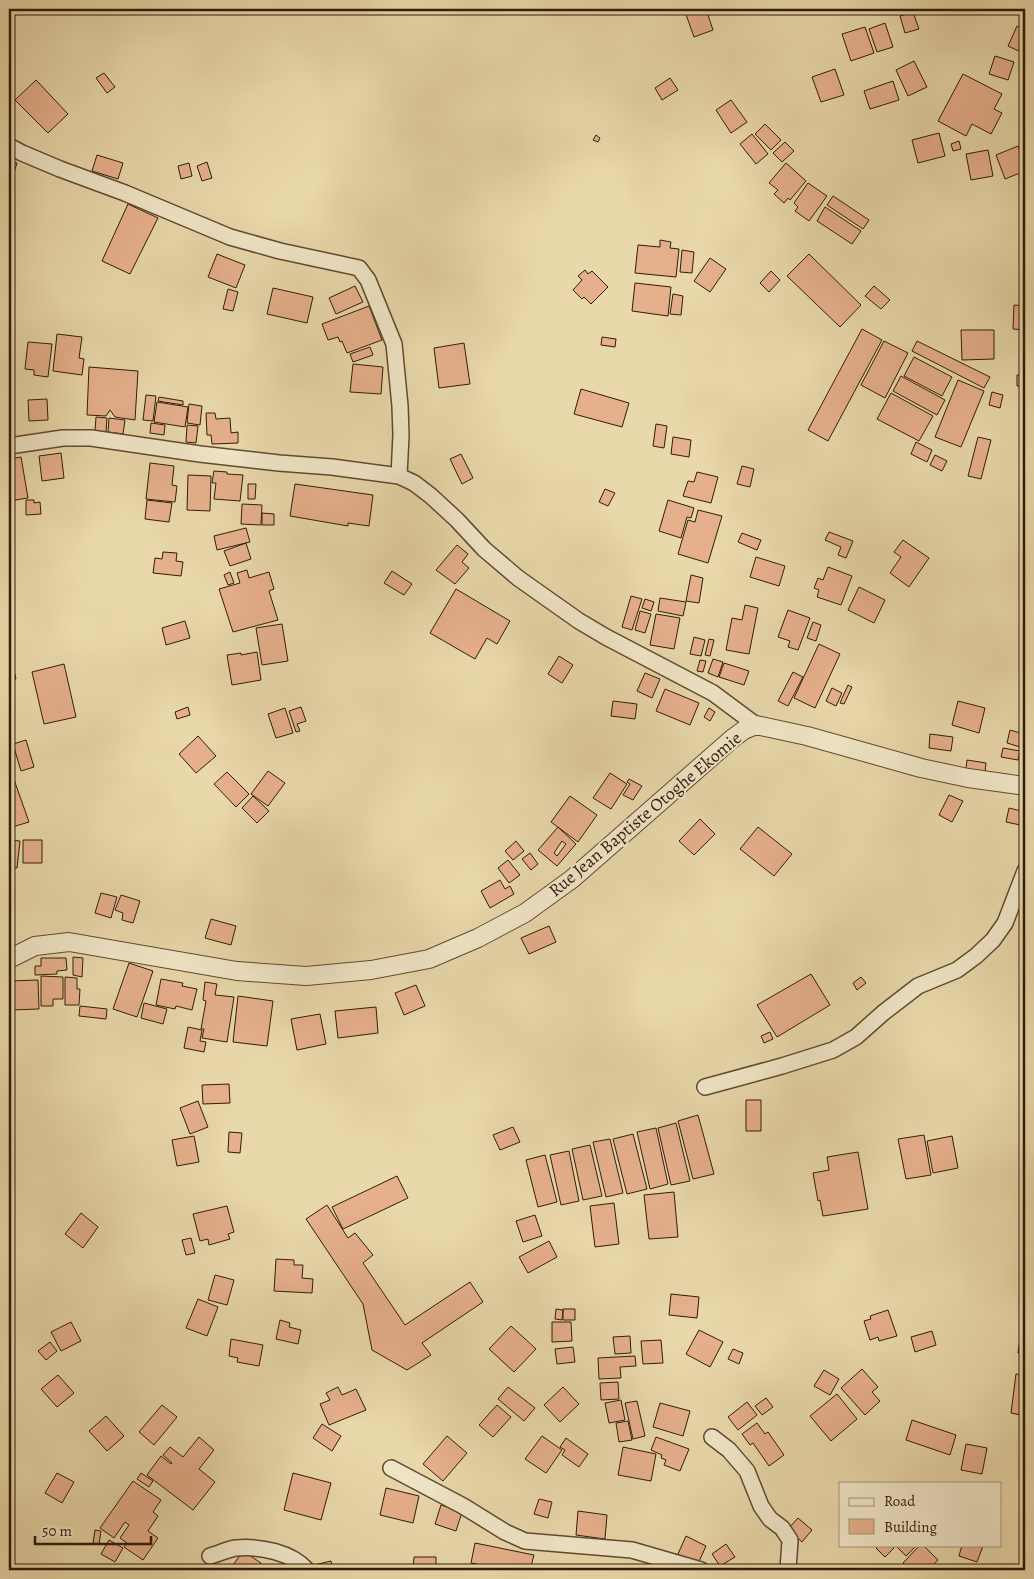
<svg xmlns="http://www.w3.org/2000/svg" width="1034" height="1579" font-family="Alegreya,serif">
<style>
.building{fill:#e6b08c;stroke:#301c09;fill-rule:evenodd}
.lines{fill:none;stroke-linecap:round;stroke-linejoin:round}
.minor-casing{stroke:#5e4b31;stroke-width:18}
.tertiary-casing{stroke:#5e4b31;stroke-width:20}
.minor{stroke:#f1e6c8;stroke-width:15}
.tertiary{stroke:#f1e6c8;stroke-width:18}
.labels{text-anchor:middle;stroke-width:4;stroke-linejoin:round;paint-order:stroke}
.street-label{font-size:18px;fill:#301c09;stroke:#f1e6c8}
</style>
<rect width="100%" height="100%" fill="#e9d8aa"/>
<filter id="stains"><feTurbulence type="fractalNoise" baseFrequency=".004" numOctaves="4"/><feColorMatrix values="0 0 0 0 .2 0 0 0 0 .09 0 0 0 0 .02 0 0 0 .5 -.17"/></filter>
<radialGradient id="worn" r=".72"><stop offset=".6" stop-color="#630" stop-opacity="0"/><stop offset="1" stop-color="#630" stop-opacity=".3"/></radialGradient>
<path class="building" d="M602 9H615L607 15Z
M684 9H706L713 30 694 37Z
M839 9H855L841 14Z
M913 12 919 29 905 33 900 16Z
M885 23 893 47 877 52 869 29Z
M1017 26 1025 30V54L1008 46Z
M865 27 874 53 851 61 842 34Z
M995 56 1014 62 1008 80 989 74Z
M914 61 927 87 908 96 896 70Z
M835 69 844 95 821 102 812 77Z
M104 73 115 87 107 93 96 78Z
M963 74 1002 94 994 109 1002 113 991 134 972 124 966 136 938 121Z
M670 78 678 90 662 100 655 88Z
M36 80 68 114 48 133 15 100Z
M893 81 899 100 870 109 864 91Z
M731 100 747 122 731 133 716 110Z
M765 124 781 140 771 150 755 134Z
M939 133 945 156 918 163 912 140Z
M752 134 768 154 756 164 740 144Z
M596 135 600 138 598 142 593 140Z
M959 141 961 149 953 151 951 144Z
M785 142 794 151 782 162 773 153Z
M1018 146 1025 164V171L1005 179 996 155Z
M988 150 993 176 971 180 966 154Z
M97 155 123 163 118 179 92 171Z
M9 161 17 163 12 179 9 178Z
M207 162 212 178 202 181 197 166Z
M189 163 192 176 181 179 178 166Z
M786 163 806 181 790 200 788 198 784 203 774 194 778 190 769 183Z
M808 183 827 196 809 221 795 211 798 207 794 203Z
M833 196 869 220 863 229 827 205Z
M128 204 158 218 130 274 102 261Z
M825 207 861 231 852 244 817 221Z
M660 240 671 242 670 248 679 249 676 277 635 273 638 245 660 247Z
M682 250 694 252 692 273 680 272Z
M217 254 245 265 236 288 208 277Z
M809 254 861 305 840 327 787 276Z
M710 258 726 269 710 292 694 281Z
M585 270 588 274 592 271 608 287 591 304 584 297 582 299 573 290 582 280 578 276Z
M771 271 780 280 769 292 760 283Z
M635 283 671 287 668 316 632 311Z
M355 286 363 302 336 314 329 298Z
M874 286 890 300 881 309 865 296Z
M273 288 313 297 307 323 267 314Z
M228 289 238 292 233 311 223 309Z
M673 294 683 296 681 315 670 314Z
M1014 305 1025 306V330L1013 329Z
M369 306 382 340 347 353 342 341 340 342 338 337 328 340 322 324Z
M862 329 882 340 828 441 808 430Z
M961 330H994V359L962 360Z
M57 334 82 337 79 358 84 359 82 375 53 371Z
M602 337 616 339 615 347 601 345Z
M884 341 908 353 885 398 861 385Z
M917 341 990 377 984 388 912 351Z
M28 342 52 344 48 377 34 375V370L25 369Z
M464 343 470 384 439 388 434 348Z
M370 347 373 355 353 362 350 354Z
M914 357 952 377 942 396 904 376Z
M353 364 383 367 381 394 350 392Z
M89 367 138 371 135 420 115 417 110 410 106 416 87 415Z
M1017 375H1025V387L1017 386Z
M901 376 945 400 937 415 893 391Z
M958 380 984 391 961 447 935 437Z
M581 389 629 403 622 427 574 414Z
M992 392 1003 395 1000 408 989 405Z
M891 393 933 416 919 441 877 419Z
M146 395 156 396 153 421 143 420Z
M159 397 183 401V405L158 401Z
M47 399 48 420 29 421 28 400Z
M157 402 188 407 185 427 154 422Z
M189 404 202 406 200 425 187 423Z
M206 413H215L216 419 230 418 231 433 238 432V443L212 444 211 435H207Z
M96 417 107 418 106 432 95 431Z
M109 418 125 420 123 434 108 432Z
M151 423 165 425 164 435 150 433Z
M656 424 667 426 664 448 653 446Z
M187 425 198 426 196 443 186 442Z
M673 437 691 440 689 457 671 454Z
M978 437 991 440 981 479 968 476Z
M916 442 932 450 927 462 911 454Z
M61 453 64 478 42 481 39 456Z
M461 454 473 478 462 484 450 459Z
M935 455 947 461 942 471 930 465Z
M21 457 28 498 9 501V459Z
M150 463 174 466 172 485 177 486 175 502 146 499Z
M742 466 754 469 750 487 737 484Z
M214 471 227 472V474L243 475 240 501 214 499 216 483H212Z
M697 472 718 477 711 503 683 496 688 481 694 482Z
M188 475 211 476 210 511 187 510Z
M248 484H256L255 499H248Z
M295 484 373 495 369 526 348 523V526L290 516Z
M605 489 615 493 608 506 599 502Z
M26 500H34V503L40 502 41 514 26 515Z
M147 500 172 503 169 522 145 519Z
M668 500 694 508 691 518 687 517 681 538 659 531Z
M242 504 262 505 261 525 241 524Z
M698 510 722 516 708 563 678 554 688 520 695 522Z
M262 513 274 514V525H262Z
M246 528 250 542 217 550 214 536Z
M829 532 853 541 846 558 838 555 841 547 825 540Z
M742 533 761 540 757 550 738 542Z
M903 540 929 558 909 587 890 573 901 557 894 552Z
M246 543 251 559 230 566 224 551Z
M457 545 468 554 462 562 469 568 455 584 436 570Z
M163 552 177 553 176 561 183 562 181 576 153 573 155 558 162 559Z
M756 557 785 566 779 586 750 577Z
M828 567 852 576 841 605 817 597 819 590 814 588 818 578 823 580Z
M247 570 249 578 269 572 274 589 269 591 278 620 233 632 219 589 240 583 237 573Z
M392 571 412 584 404 595 384 583Z
M230 572 234 583 228 585 224 575Z
M691 575 703 578 699 603 686 601Z
M859 587 885 600 874 623 848 610Z
M456 589 510 621 497 644 487 638 475 659 430 633Z
M631 596 642 599 632 630 622 627Z
M660 598 686 602 683 616 658 611Z
M645 599 654 602 651 611 642 608Z
M745 605 758 608 749 654 726 650 732 618 742 620Z
M788 610 810 618 798 650 788 647 790 641 778 637Z
M640 611 651 614 645 633 635 630Z
M656 614 680 618 674 649 650 645Z
M185 621 190 638 166 645 162 628Z
M813 622 821 625 816 641 807 638Z
M282 624 288 661 262 665 256 628Z
M694 637 705 640 701 656 690 654Z
M709 639 714 640 710 656 705 655Z
M819 644 840 654 815 708 794 698Z
M257 652 261 680 232 685 227 655 241 653V655Z
M9 653H10L16 679 9 681Z
M559 656 573 665 562 683 548 674Z
M713 659 723 662 718 677 708 673Z
M700 660 706 661 703 672 697 671Z
M724 663 749 671 744 685 719 677Z
M64 664 76 717 44 724 32 672Z
M793 672 803 677 788 706 778 701Z
M645 673 660 679 652 698 637 691Z
M848 685 852 687 844 704 840 703Z
M832 688 842 693 836 706 826 701Z
M665 689 699 703 690 725 656 711Z
M613 701 637 704 635 719 611 716Z
M958 701 985 708 979 733 952 725Z
M188 707 190 715 177 719 175 712Z
M301 707 306 721 297 724 300 731 296 732 289 711Z
M285 708 293 733 276 738 268 714Z
M709 708 715 712 710 721 704 717Z
M1010 730 1024 734 1020 747 1007 743Z
M930 734 953 737 951 751 929 748Z
M198 736 216 756 196 773 179 754Z
M26 740 34 767 21 771 13 744Z
M1003 748 1020 751 1018 760 1001 757Z
M967 760 986 763 985 772 966 769Z
M11 771 29 822 9 828V772Z
M268 771 285 783 268 806 251 794Z
M227 772 249 794 236 807 214 784Z
M610 773 627 784 611 809 593 798Z
M629 779 642 786 633 800 623 795 630 784 627 782Z
M949 795 963 801 952 822 939 815Z
M253 796 269 811 257 823 242 808Z
M570 796 597 815 578 842 551 822Z
M1009 808 1025 812V826L1006 822Z
M700 819 715 834 694 855 679 841Z
M558 827 576 844 557 866 538 850ZM562 841 566 844 557 856 554 853Z
M758 827 792 854 774 876 740 849Z
M9 840 20 841 17 868 9 867Z
M23 840H42V863H23Z
M516 841 524 851 513 860 505 851Z
M530 853 538 864 531 870 522 859Z
M508 860 520 875 509 883 498 868Z
M500 880 505 889 510 886 514 894 490 908 481 891Z
M101 893 117 897 111 918 95 913Z
M121 895 140 901 133 923 122 920 123 913 115 910Z
M211 919 236 926 231 945 205 938Z
M549 926 556 942 529 954 521 938Z
M73 957 83 958 82 977 73 975Z
M41 958H66L67 970 57 971V974L35 975V966H41Z
M129 963 153 971 137 1017 113 1009Z
M811 974 830 1005 777 1037 757 1005Z
M41 976 63 977V999H53V1006H41Z
M65 977 77 978V989H80L79 1005H65Z
M861 977 866 983 857 990 853 983Z
M161 979 183 983 182 986 197 989 192 1010 176 1006 175 1009 156 1005Z
M38 980 39 1009 11 1010 9 981Z
M205 982 217 984 215 995 234 997 227 1042 202 1038 204 1029H201L206 1001 203 1000Z
M416 985 425 1006 404 1015 395 993Z
M238 996 273 1001 267 1046 233 1042Z
M144 1003 167 1009 163 1024 141 1018Z
M80 1006 107 1009 106 1019 79 1016Z
M376 1007 378 1033 338 1038 335 1011Z
M320 1014 326 1044 297 1050 291 1019Z
M188 1027 202 1030 200 1041 206 1042 204 1052 184 1048Z
M770 1032 773 1039 764 1043 761 1036Z
M229 1084 230 1103 203 1104 202 1085Z
M746 1100H761V1131H746Z
M198 1101 208 1127 190 1134 180 1108Z
M698 1115 714 1174 693 1179 678 1121Z
M676 1123 690 1181 671 1185 658 1128Z
M513 1127 520 1142 500 1150 493 1135Z
M656 1128 668 1184 650 1189 637 1132Z
M229 1132 242 1133 240 1153 228 1152Z
M633 1134 647 1189 627 1194 613 1139Z
M924 1135 931 1175 906 1179 898 1139Z
M194 1136 199 1162 177 1166 172 1140Z
M952 1136 958 1168 933 1173 927 1141Z
M610 1139 623 1193 606 1197 593 1142Z
M590 1145 602 1196 583 1200 572 1149Z
M569 1151 579 1201 561 1205 550 1155Z
M858 1152 868 1209 823 1216 820 1200 818 1201 813 1173 829 1170 827 1157Z
M545 1155 557 1202 538 1207 526 1160Z
M397 1176 408 1198 343 1229 332 1207Z
M674 1192 678 1237 649 1239 644 1195Z
M614 1203 619 1244 595 1247 590 1206Z
M327 1205 348 1238 355 1233 373 1255 363 1263 405 1325 470 1282 483 1302 422 1343 431 1355 407 1370 372 1350 363 1304 306 1219Z
M227 1206 234 1232 228 1234 230 1239 209 1245 208 1239 200 1241 193 1214Z
M81 1213 98 1227 83 1248 65 1234Z
M535 1215 542 1236 523 1242 516 1221Z
M191 1238 195 1253 186 1255 182 1240Z
M549 1241 557 1257 528 1273 519 1257Z
M276 1259 294 1260V1265H303L302 1278 313 1279 312 1293 274 1291Z
M215 1275 234 1280 227 1305 208 1300Z
M671 1294 699 1297 697 1318 669 1315Z
M198 1299 218 1307 207 1336 186 1328Z
M556 1309 563 1310 562 1320 555 1319Z
M563 1309H575V1320H563Z
M888 1310 897 1336 879 1341 878 1337 870 1340 864 1321 871 1319 870 1316Z
M280 1320 290 1323 289 1327 301 1330 298 1344 276 1339Z
M71 1322 81 1341 61 1351 51 1332Z
M552 1322H571L572 1341 552 1342Z
M511 1326 536 1349 514 1372 489 1349Z
M1022 1326H1025V1354L1018 1353Z
M699 1330 723 1342 710 1367 686 1354Z
M932 1331 936 1345 915 1352 911 1337Z
M630 1336 631 1353 615 1354 613 1337Z
M231 1339 263 1345 259 1366 237 1362 238 1358 229 1356Z
M661 1340 663 1363 643 1364 641 1341Z
M50 1342 57 1351 46 1360 38 1351Z
M573 1347 575 1362 557 1364 555 1349Z
M733 1349 743 1353 739 1364 728 1359Z
M635 1356 636 1366 620 1367 621 1378 599 1379 598 1358Z
M862 1369 878 1387 872 1392 880 1401 865 1415 841 1388Z
M824 1370 839 1379 830 1395 814 1386Z
M1016 1374 1025 1375V1416L1011 1413Z
M58 1375 74 1393 57 1407 41 1389Z
M618 1382 619 1399 601 1400 600 1383Z
M338 1387 342 1395 356 1389 366 1410 329 1425 320 1404 330 1400 326 1393Z
M508 1387 535 1408 524 1421 498 1399Z
M563 1387 579 1404 560 1422 544 1405Z
M837 1394 857 1419 831 1441 810 1416Z
M766 1398 773 1407 762 1415 755 1406Z
M621 1400 625 1420 609 1423 605 1403Z
M637 1401 645 1436 633 1439 625 1403Z
M747 1402 757 1415 738 1430 728 1417Z
M660 1403 690 1411 683 1436 653 1427Z
M162 1405 177 1417 154 1445 139 1432Z
M497 1405 511 1417 493 1437 479 1425Z
M106 1416 124 1436 107 1451 89 1431Z
M912 1420 956 1435 950 1455 906 1440Z
M628 1421 632 1440 619 1442 616 1423Z
M757 1423 765 1434 768 1432 784 1455 769 1466 753 1443 750 1445 742 1434Z
M322 1424 341 1436 332 1451 313 1438Z
M447 1436 467 1453 443 1481 423 1464Z
M542 1436 562 1450 546 1473 525 1459Z
M199 1437 214 1450 199 1469 215 1482 193 1510 147 1475 161 1456 171 1464 172 1463 163 1455 170 1447 183 1457Z
M656 1437 689 1449 680 1471 664 1465 666 1460 661 1458 662 1455 651 1450Z
M566 1438 588 1454 579 1467 562 1455 565 1450 560 1447Z
M966 1444 987 1448 982 1474 961 1470Z
M623 1447 656 1454 651 1481 618 1475Z
M57 1473 74 1482 62 1503 45 1493Z
M141 1473 153 1481 149 1487 137 1479Z
M293 1473 331 1483 321 1520 284 1510Z
M133 1481 161 1500 153 1512 158 1516 148 1531 158 1538 143 1560 124 1547 127 1543 120 1538 129 1525 125 1522 114 1538 100 1528Z
M386 1488 419 1496 413 1523 380 1515Z
M539 1499 552 1502 548 1518 534 1514Z
M441 1505 462 1512 456 1531 435 1524Z
M578 1511 607 1515 605 1539 576 1535Z
M798 1518 812 1530 802 1542 788 1529Z
M95 1530 101 1531 99 1544 93 1543Z
M686 1536 706 1546 697 1566 677 1556Z
M109 1540 123 1548 115 1562 101 1554Z
M475 1543 534 1555 530 1570H505L471 1563Z
M726 1544 735 1557 720 1566 712 1554Z
M879 1545H891L894 1548 885 1557 876 1548Z
M895 1545H917L906 1556Z
M920 1545H923L938 1560 928 1570H911L903 1563Z
M962 1545 983 1546 977 1562 959 1556Z
M243 1551 261 1563 256 1570H234L231 1568Z
M414 1557H436V1570H413Z
M331 1561 333 1570H315L314 1565Z
M472 1564 492 1568V1570H470Z"/>
<g class="lines">
<g class="minor-casing">
<path id="minor" d="M9 146 22 153 60 169 125 193 230 237 280 251 359 268 368 280 394 344 400 406 401 435 399 476
M9 446 63 438H91L200 454 279 463 332 467 399 476 414 483 431 496 457 520 484 549 518 578 579 621 606 637 713 693 756 725
M705 1087 782 1066 833 1050 856 1037 883 1013 918 986 957 970 976 956 993 940 1005 923 1025 871
M712 1437 729 1450 747 1471 761 1506 770 1519 782 1528 790 1540 788 1570
M391 1468 463 1506 505 1532 525 1541 632 1550 701 1570
M210 1556C218 1554 228 1549 236 1548 260 1546 291 1552 307 1570"/>
</g>
<g class="tertiary-casing">
<path id="tertiary" d="M9 959 35 946 69 942 237 971 306 976 371 970 429 959 478 938 525 913 572 879 733 738 744 730 756 725 807 736 921 768 968 778 1025 786"/>
</g>
<use href="#minor" class="minor"/>
<use href="#tertiary" class="tertiary"/>
</g>
<g class="labels">
<g class="street-label">
<text transform="translate(645 814) rotate(-40)" y="6">Rue Jean Baptiste Otoghe Ekomie</text>
</g>
</g>
<rect width="1034" height="1579" fill="none" stroke="#e9d8aa" stroke-width="30"/>
<rect x="10" y="10" width="1014" height="1559" fill="none" stroke="#301c09" stroke-width="2.5"/>
<rect x="15" y="15" width="1004" height="1549" fill="none" stroke="#301c09"/>
<rect x="839" y="1482" width="162" height="65" fill="#f1e6c8" stroke="#a4957c"/>
<rect x="849" y="1498" width="25" height="8" fill="#f1e6c8" stroke="#a4957c"/>
<text x="884" y="1506" font-size="15" fill="#301c09">Road</text>
<rect x="849" y="1519" width="25" height="15" fill="#e6b08c" stroke="#a4957c"/>
<text x="884" y="1532" font-size="15" fill="#301c09">Building</text>
<path d="M35 1536v8h116v-8" fill="none" stroke="#301c09" stroke-width="2.5"/>
<text x="42" y="1536" font-size="15" fill="#301c09" stroke="#f1e6c8" stroke-width="4" paint-order="stroke">50 m</text>
<rect width="100%" height="100%" filter="url(#stains)"/>
<rect width="100%" height="100%" fill="url(#worn)"/>
</svg>
